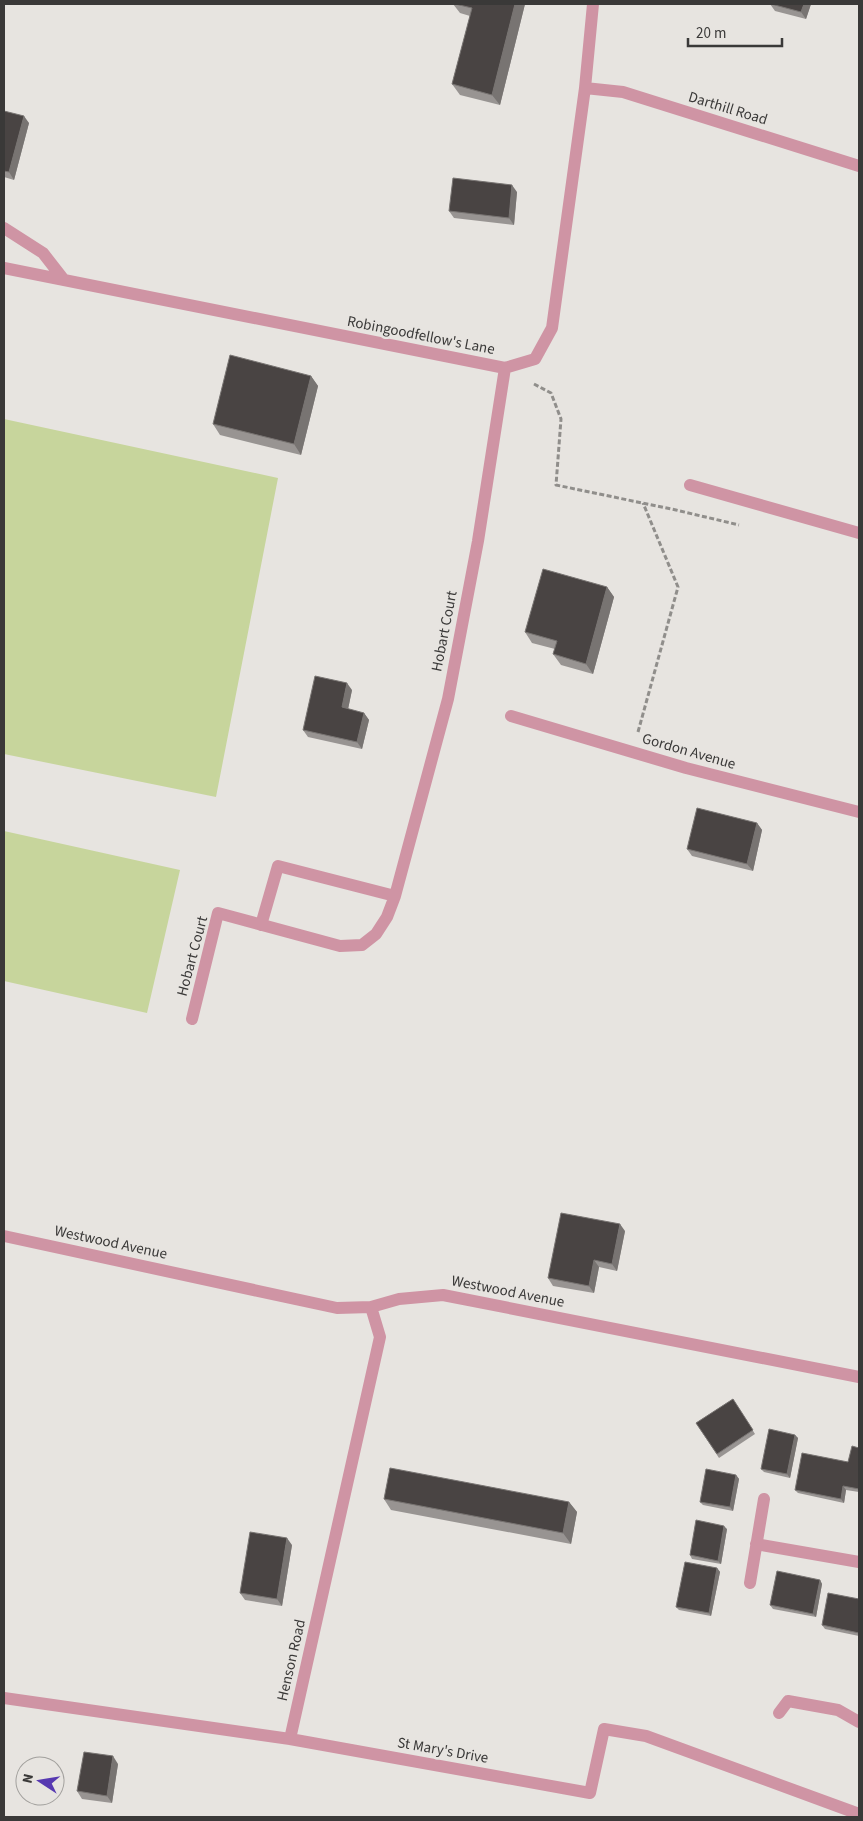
<svg xmlns="http://www.w3.org/2000/svg" width="863" height="1821" font-family="'Source Sans 3',sans-serif">
<style>
.grass{fill:#c7d59c}
.lines{fill:none;stroke-linecap:round;stroke-linejoin:round}
.path{stroke:#908e8b;stroke-width:3;stroke-dasharray:5 2.5;stroke-linecap:butt}
.minor{stroke:#cf94a4;stroke-width:12}
.wall{fill:#989492}
.shaded-wall{fill:#787472}
.building{fill:#494443;stroke:#787472}
.labels{text-anchor:middle;stroke-width:5;stroke-linejoin:round;paint-order:stroke}
.street-label{font-size:15px;fill:#3a3938;stroke:#e7e4e0}
</style>
<rect width="100%" height="100%" fill="#e7e4e0"/>
<path class="grass" d="M4 419 278 478 216 797 4 754Z
M4 831 180 870 147 1013 4 981Z"/>
<g class="lines">
<path class="path" d="M534 384 551 393 561 419 556 485 676 510 739 525
M638 732 678 587 643 503"/>
<path class="minor" d="M585 88 623 92 859 166
M4 228 43 253 64 280
M4 268 505 368 535 359 552 328 585 88 593 4
M690 485 859 533
M511 716 686 768 859 812
M261 925 278 866 395 896
M192 1019 218 913 340 946 362 945 376 934 387 917 395 896 448 699 478 541 505 368
M4 1236 337 1308 371 1307 399 1299 443 1295 859 1377
M756 1544 859 1562
M750 1583 764 1499
M4 1698 290 1739 380 1337 371 1307
M779 1713 788 1701 838 1710 859 1722
M290 1739 590 1793 604 1729 646 1736 859 1814"/>
</g>
<path class="wall" d="M453 4H525L500 105 460 95 452 84 470 16 460 13Z
M770 4H811L806 19 775 11Z
M4 111 29 123 14 180 4 177Z
M517 192 514 225 454 218 449 211Z
M311 376 318 386 301 455 220 435 213 424Z
M607 587 614 597 593 674 561 665 553 654 555 649 532 643 525 632Z
M352 690 348 709 364 713 369 720 362 749 308 737 303 730Z
M757 823 762 830 753 871 692 856 687 849Z
M625 1231 617 1271 599 1267 594 1293 553 1286 548 1278Z
M733 1399 755 1434 719 1458 696 1423Z
M795 1435 798 1438 790 1478 764 1472 761 1469Z
M859 1448V1492L846 1490 844 1503 798 1493 795 1490 848 1462Z
M736 1475 739 1479 733 1511 703 1505 700 1502Z
M384 1499 569 1502 577 1512 571 1544 391 1510Z
M727 1529 721 1564 692 1559 690 1555Z
M292 1545 282 1606 245 1600 240 1593Z
M717 1568 720 1572 711 1616 679 1610 676 1607Z
M820 1580 822 1584 816 1617 773 1609 770 1605Z
M859 1599V1636L825 1629 822 1625Z
M118 1764 112 1803 82 1799 77 1791Z"/>
<path class="shaded-wall" d="M515 4H525L500 105 492 95Z
M804 4H811L806 19 801 12Z
M24 116 29 123 14 180 9 172Z
M512 185 517 192 514 225 509 218Z
M311 376 318 386 301 455 294 444Z
M607 587 614 597 593 674 586 664Z
M347 683 352 690 347 714 342 707Z
M364 713 369 720 362 749 357 742Z
M757 823 762 830 753 871 747 864Z
M620 1224 625 1231 617 1271 612 1264Z
M594 1260 599 1267 594 1293 589 1286Z
M795 1435 798 1438 790 1478 787 1474Z
M736 1475 739 1479 733 1511 730 1507Z
M843 1486 846 1490 844 1503 841 1499Z
M569 1502 577 1512 571 1544 563 1533Z
M724 1526 727 1529 721 1564 718 1561Z
M287 1538 292 1545 282 1606 277 1599Z
M717 1568 720 1572 711 1616 709 1613Z
M820 1580 822 1584 816 1617 813 1614Z
M113 1756 118 1764 112 1803 107 1796Z"/>
<path class="building" d="M455 4H515L492 95 452 84 472 8Z
M771 4H804L801 12Z
M4 111 24 116 9 172 4 171Z
M453 178 512 185 509 218 449 211Z
M230 355 311 376 294 444 213 424Z
M543 569 607 587 586 664 553 654 557 641 525 632Z
M315 676 347 683 342 707 364 713 357 742 303 730Z
M697 808 757 823 747 864 687 849Z
M561 1213 620 1224 612 1264 594 1260 589 1286 548 1278Z
M733 1399 753 1430 717 1454 696 1423Z
M769 1429 795 1435 787 1474 761 1469Z
M852 1446 859 1448V1489L843 1486 841 1499 795 1490 802 1453 848 1462Z
M390 1468 569 1502 563 1533 384 1499Z
M706 1469 736 1475 730 1507 700 1502Z
M696 1520 724 1526 718 1561 690 1555Z
M250 1532 287 1538 277 1599 240 1593Z
M685 1562 717 1568 709 1613 676 1607Z
M777 1571 820 1580 813 1614 770 1605Z
M828 1593 859 1599V1633L822 1625Z
M84 1752 113 1756 107 1796 77 1791Z"/>
<g class="labels">
<g class="street-label">
<text transform="translate(728 108) rotate(17)" y="5">Darthill Road</text>
<text transform="translate(421 335) rotate(11)" y="5">Robingoodfellow's Lane</text>
<text transform="translate(444 631) rotate(-79)" y="5">Hobart Court</text>
<text transform="translate(689 751) rotate(16)" y="5">Gordon Avenue</text>
<text transform="translate(192 956) rotate(-75)" y="5">Hobart Court</text>
<text transform="translate(111 1242) rotate(12)" y="5">Westwood Avenue</text>
<text transform="translate(508 1291) rotate(11)" y="5">Westwood Avenue</text>
<text transform="translate(291 1660) rotate(-77)" y="5">Henson Road</text>
<text transform="translate(443 1750) rotate(10)" y="5">St Mary's Drive</text>
</g>
</g>
<rect width="863" height="1821" fill="none" stroke="#3a3938" stroke-width="10"/>
<g transform="translate(40 1781) rotate(282)"><circle r="24" fill="#e7e4e0" stroke="#a2a09d"/>
<path d="M0-4L9 19L0 12L-9 19Z" fill="#5739b1"/>
<text y="-8" font-size="14" font-weight="bold" text-anchor="middle" fill="#3a3938">N</text>
</g>
<path d="M688 38v8h94v-8" fill="none" stroke="#3a3938" stroke-width="2.5"/>
<text x="696" y="38" font-size="15" fill="#3a3938" stroke="#e7e4e0" stroke-width="4" paint-order="stroke">20 m</text>
</svg>
